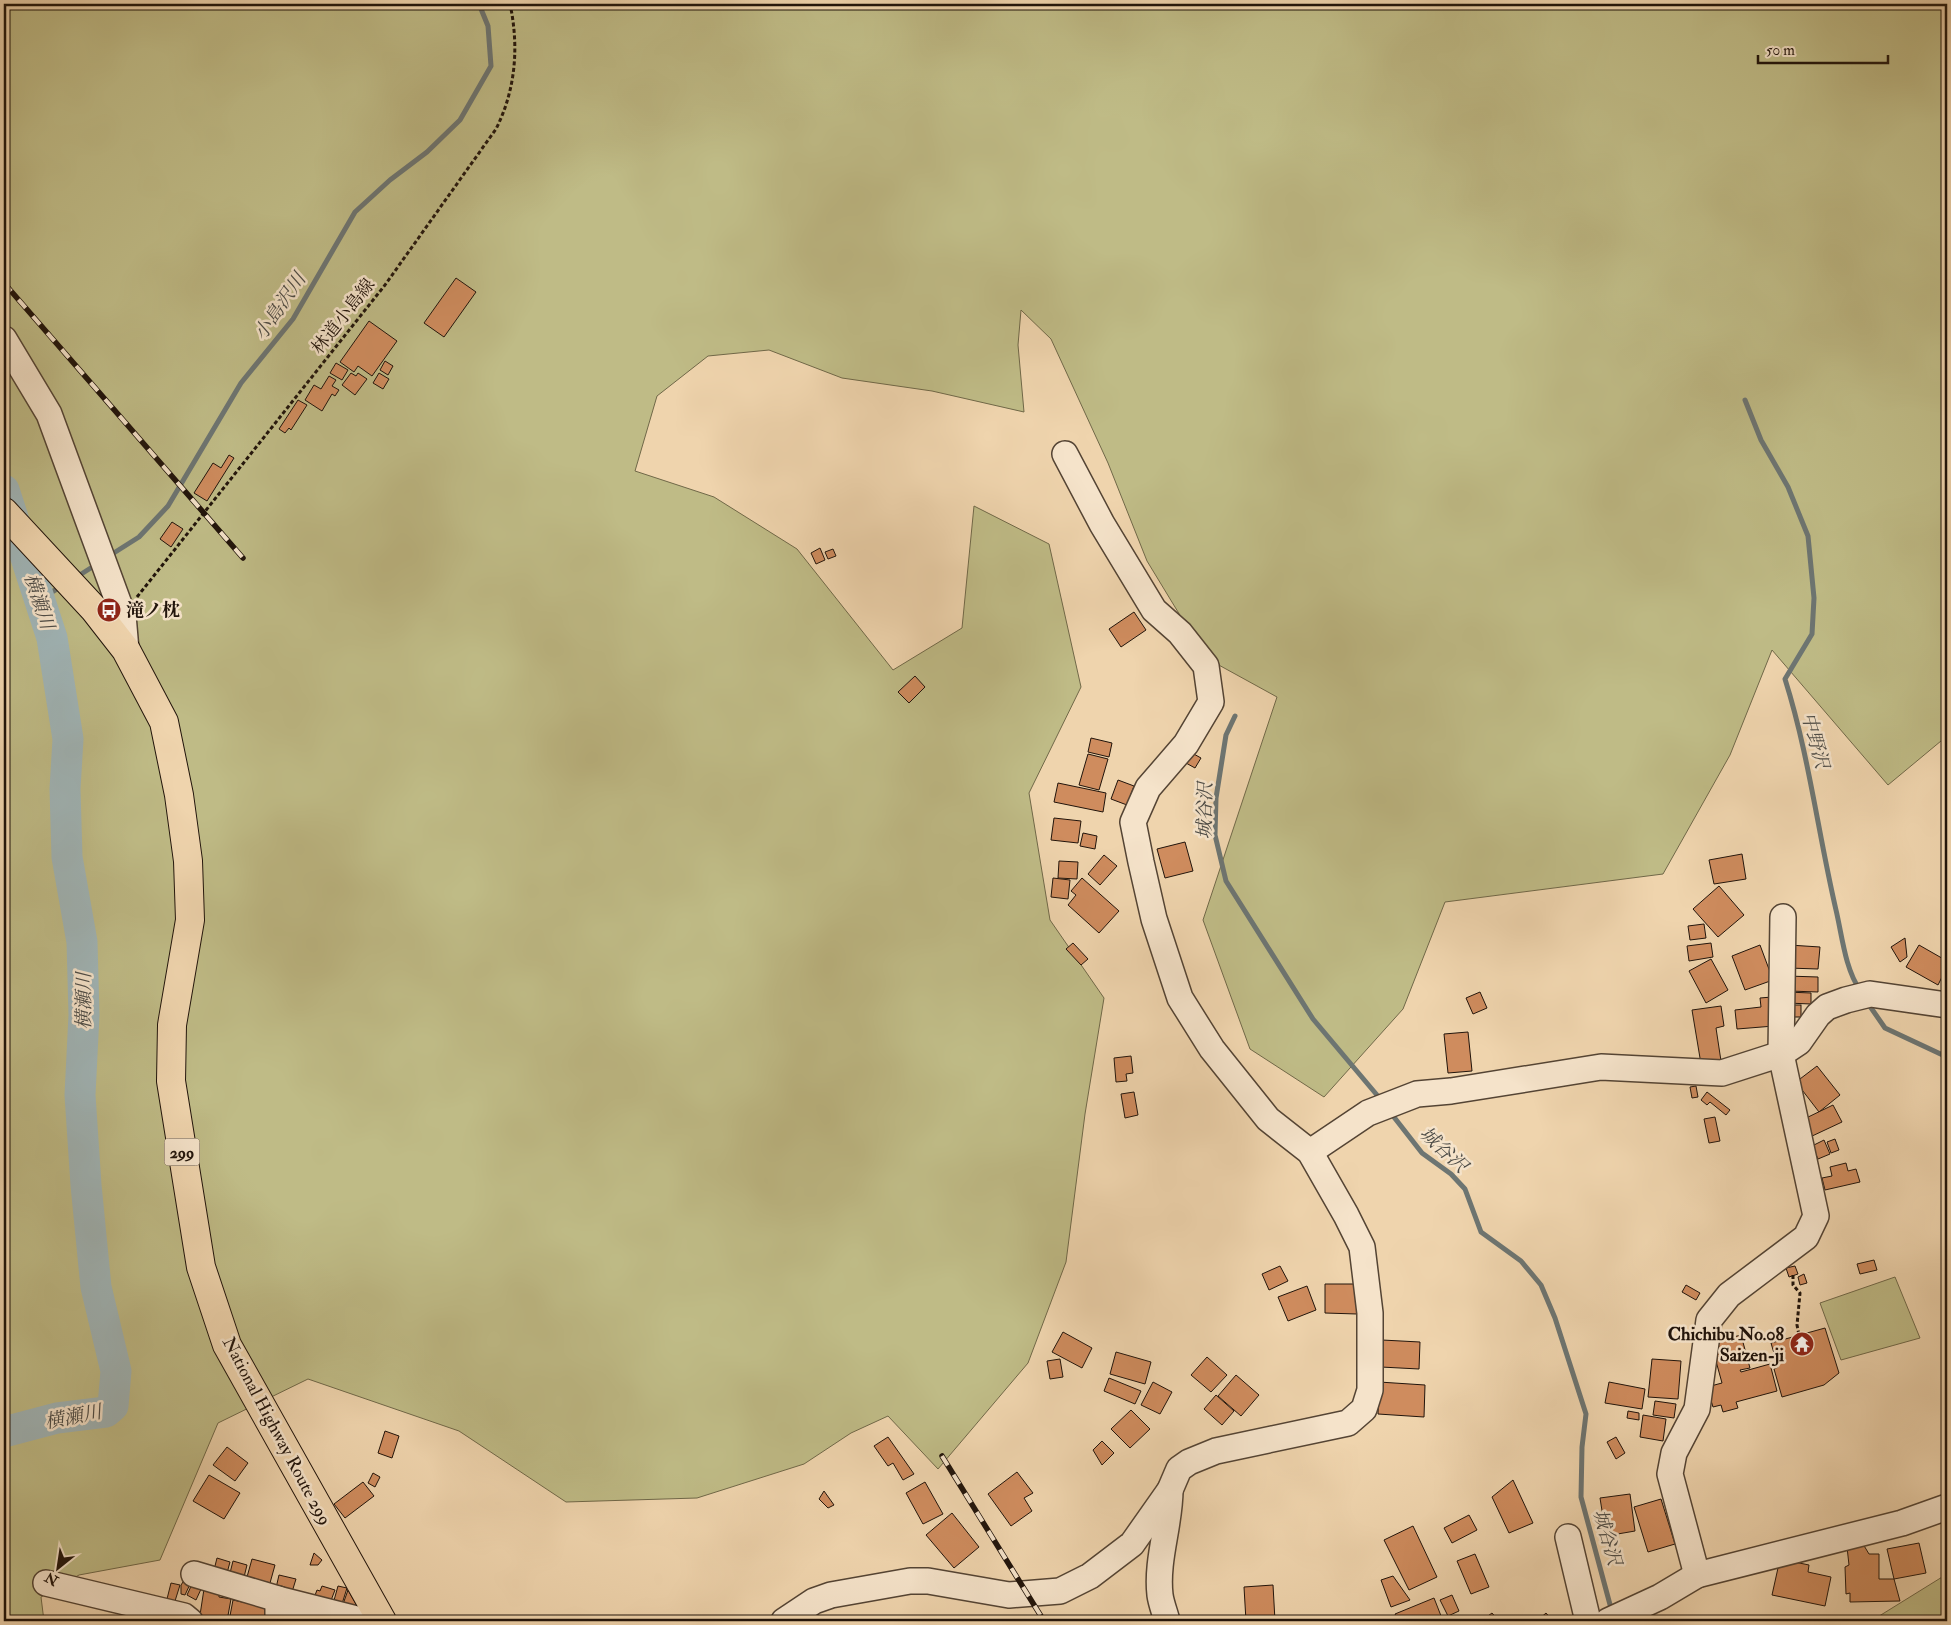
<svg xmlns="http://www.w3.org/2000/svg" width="1951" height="1625" font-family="'IM FELL Double Pica','Noto Serif JP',serif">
<rect width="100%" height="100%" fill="#efd4ad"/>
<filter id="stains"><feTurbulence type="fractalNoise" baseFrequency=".004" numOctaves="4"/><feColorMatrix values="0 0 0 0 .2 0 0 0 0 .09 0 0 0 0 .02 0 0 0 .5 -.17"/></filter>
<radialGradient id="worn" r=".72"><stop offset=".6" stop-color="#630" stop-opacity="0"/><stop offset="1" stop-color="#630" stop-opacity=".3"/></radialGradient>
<g fill="#bfbb86" stroke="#706848">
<polygon points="4,4 1947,4 1947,736 1888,785 1772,650 1730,755 1663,874 1445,902 1403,1009 1324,1097 1250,1049 1203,920 1277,697 1206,658 1147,561 1108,463 1051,339 1021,310 1018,345 1024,412 932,391 842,378 769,350 708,356 657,396 635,471 714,497 797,549 893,670 962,628 974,506 1049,544 1081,687 1029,793 1050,920 1104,998 1085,1114 1066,1262 1028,1363 938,1469 888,1416 851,1433 804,1464 697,1498 566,1502 459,1431 308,1379 218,1423 160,1560 79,1575 41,1597 44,1621 4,1621"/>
<polygon points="1895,1277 1920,1338 1841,1360 1820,1303"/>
<polygon points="1947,1574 1947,1621 1874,1621 1876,1618"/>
</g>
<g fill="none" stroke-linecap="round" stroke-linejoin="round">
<g stroke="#6d7572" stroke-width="5">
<path d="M 1745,400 L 1761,440 L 1788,487 L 1808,536 L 1814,598 L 1812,634 L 1785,679 C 1809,755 1818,833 1836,910 C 1842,935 1845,969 1860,990"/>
<polyline points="109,556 139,537 168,506 241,383 293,319 355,212 390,180 427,152 460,120 491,66 488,26 479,4"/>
<polyline points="75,578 97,564"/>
<polyline points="40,599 62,586"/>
<polyline points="1235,716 1226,735 1216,798 1215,835 1226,881 1313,1019 1382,1101"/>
<polyline points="1867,1002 1885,1028 1947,1057"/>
<polyline points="1390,1112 1422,1153 1451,1174 1465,1189 1481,1232 1521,1261 1541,1285 1555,1318 1586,1414 1582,1447 1581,1497 1612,1612"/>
</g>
<polyline stroke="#a0b5b7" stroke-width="31" points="4,490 52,638 68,739 65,789 67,857 82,942 84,1015 80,1095 86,1185 96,1287 116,1371 113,1406 106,1412 57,1418 4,1432"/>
</g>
<g fill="#cf8c5e" stroke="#21140b">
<polygon points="456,278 476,292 444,337 424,323"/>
<polygon points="369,321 397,341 372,376 358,366 354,372 340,362"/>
<polygon points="385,361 393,366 388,375 380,370"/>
<polygon points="336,363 348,370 342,380 330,373"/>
<polygon points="351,373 356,376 358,373 367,379 355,395 342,385"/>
<polygon points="379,373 389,379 383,389 373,383"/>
<polygon points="329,376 336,380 332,386 339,390 335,396 332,394 322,411 305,400 314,385 321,389"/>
<polygon points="298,400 307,405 291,430 289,428 285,433 279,429"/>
<polygon points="229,455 234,458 207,501 194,493 213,463 221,468"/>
<polygon points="172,522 183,529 171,547 160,539"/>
<polygon points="820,548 825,560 816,564 811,553"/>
<polygon points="833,549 836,556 828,559 825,552"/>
<polygon points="1134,612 1146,630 1121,647 1109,629"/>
<polygon points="915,676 925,687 909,703 898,692"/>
<polygon points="1091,738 1112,743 1109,757 1088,752"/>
<polygon points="1192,753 1201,758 1195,768 1186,763"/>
<polygon points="1088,754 1108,759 1099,790 1079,785"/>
<polygon points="1118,780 1134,786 1127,805 1111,799"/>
<polygon points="1058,783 1106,793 1103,812 1054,802"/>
<polygon points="1054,818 1081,821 1078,843 1051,840"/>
<polygon points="1083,833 1097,836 1095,849 1080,846"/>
<polygon points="1185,842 1193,871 1165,878 1157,849"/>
<polygon points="1742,854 1746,879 1714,884 1709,860"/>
<polygon points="1104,855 1117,866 1100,885 1088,874"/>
<polygon points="1059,861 1078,862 1077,879 1058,878"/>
<polygon points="1053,878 1070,880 1068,899 1051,897"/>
<polygon points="1082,878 1119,911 1099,933 1068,905 1076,895 1071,891"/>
<polygon points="1719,886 1744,915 1718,937 1693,909"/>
<polygon points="1704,924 1706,938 1690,940 1688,926"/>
<polygon points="1905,938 1907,957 1900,962 1891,947"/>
<polygon points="1073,943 1088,959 1081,965 1066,949"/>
<polygon points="1711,943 1713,957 1689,961 1687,946"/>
<polygon points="1760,945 1773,980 1745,990 1732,956"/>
<polygon points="1789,945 1820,947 1818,969 1788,968"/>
<polygon points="1919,945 1947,961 1947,967 1938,985 1906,967"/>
<polygon points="1711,959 1728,990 1706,1003 1689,971"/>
<polygon points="1787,976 1818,977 1818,992 1789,991"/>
<polygon points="1480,992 1487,1008 1473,1014 1466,998"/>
<polygon points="1787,992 1811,993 1811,1004 1787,1003"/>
<polygon points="1772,997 1774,1026 1737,1029 1735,1010 1761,1007 1760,998"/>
<rect x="1783" y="1005" width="18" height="12"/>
<polygon points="1721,1006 1724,1026 1716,1028 1721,1061 1701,1064 1692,1010"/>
<polygon points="1468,1032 1472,1071 1448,1073 1444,1034"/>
<polygon points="1131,1056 1133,1073 1126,1074 1127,1081 1116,1082 1114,1058"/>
<polygon points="1817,1066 1840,1095 1819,1112 1796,1082"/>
<polygon points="1696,1086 1698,1097 1692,1098 1690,1087"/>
<polygon points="1134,1092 1138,1115 1125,1118 1121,1094"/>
<polygon points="1707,1092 1730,1110 1726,1115 1710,1102 1707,1105 1701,1100"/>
<polygon points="1833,1105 1842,1122 1810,1137 1802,1120"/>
<polygon points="1715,1117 1720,1141 1709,1143 1704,1119"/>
<polygon points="1835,1139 1839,1150 1831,1153 1827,1142"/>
<polygon points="1824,1140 1830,1154 1818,1159 1812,1146"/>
<polygon points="1846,1163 1848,1171 1856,1169 1860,1182 1825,1190 1822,1178 1832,1176 1830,1167"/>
<polygon points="1874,1260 1877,1270 1860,1274 1857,1264"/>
<polygon points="1280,1266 1288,1281 1269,1290 1262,1274"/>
<polygon points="1795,1266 1798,1274 1789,1277 1786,1268"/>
<polygon points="1804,1274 1807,1283 1800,1285 1798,1277"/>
<polygon points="1325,1284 1357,1284 1357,1314 1325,1313"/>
<polygon points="1686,1285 1700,1293 1696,1300 1682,1292"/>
<polygon points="1307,1286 1316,1310 1288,1321 1278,1297"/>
<polygon points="1825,1328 1839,1373 1824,1385 1782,1397 1774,1369 1778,1367 1771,1343"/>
<polygon points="1063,1332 1092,1348 1082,1368 1052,1352"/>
<polygon points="1741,1335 1750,1368 1740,1370 1741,1372 1770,1364 1777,1391 1736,1402 1738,1408 1723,1412 1721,1405 1713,1407 1707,1387 1722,1383 1711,1343"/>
<polygon points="1382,1340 1420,1342 1419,1369 1381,1367"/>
<polygon points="1116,1352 1151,1362 1145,1384 1110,1374"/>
<polygon points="1207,1357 1227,1375 1211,1392 1191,1375"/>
<polygon points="1060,1359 1063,1377 1050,1379 1047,1361"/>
<polygon points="1652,1359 1681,1361 1678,1399 1648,1397"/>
<polygon points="1236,1375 1259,1395 1241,1416 1218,1396"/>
<polygon points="1109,1378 1141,1391 1135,1404 1104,1391"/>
<polygon points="1153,1382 1172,1392 1160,1414 1141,1405"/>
<polygon points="1379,1382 1425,1385 1424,1417 1378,1414"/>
<polygon points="1609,1382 1645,1389 1642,1409 1605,1403"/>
<polygon points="1216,1395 1234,1411 1222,1425 1204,1409"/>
<polygon points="1655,1401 1676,1404 1674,1418 1653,1415"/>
<polygon points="1131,1410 1150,1429 1130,1448 1111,1429"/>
<polygon points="1628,1411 1639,1413 1639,1420 1627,1418"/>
<polygon points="1643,1415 1666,1419 1663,1441 1640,1437"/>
<polygon points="385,1431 399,1436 392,1458 378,1453"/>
<polygon points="888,1437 914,1474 903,1480 893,1463 888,1466 874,1446"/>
<polygon points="1616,1437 1625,1453 1616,1459 1607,1442"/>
<polygon points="1102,1441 1114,1453 1102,1465 1093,1450"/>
<polygon points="227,1447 248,1463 235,1481 213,1465"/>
<polygon points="1017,1472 1033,1493 1024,1498 1032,1511 1011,1526 988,1494"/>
<polygon points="373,1473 380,1477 375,1487 368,1483"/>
<polygon points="209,1475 240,1493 224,1519 193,1501"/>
<polygon points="1513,1480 1533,1523 1509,1533 1492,1497"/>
<polygon points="363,1482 374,1496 345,1518 334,1504"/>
<polygon points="925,1482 943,1514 923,1524 906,1493"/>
<polygon points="824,1491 834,1505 828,1508 819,1499"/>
<polygon points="1630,1494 1635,1531 1606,1536 1600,1498"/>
<polygon points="1661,1499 1675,1544 1648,1552 1634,1507"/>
<polygon points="952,1513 979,1547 954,1568 926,1535"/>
<polygon points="1469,1515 1477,1530 1452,1543 1444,1528"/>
<polygon points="1413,1526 1437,1577 1409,1590 1384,1540"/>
<polygon points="1860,1539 1869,1554 1879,1554 1879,1579 1894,1579 1900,1601 1850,1602 1850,1593 1846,1594 1845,1567 1849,1565 1847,1547"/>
<polygon points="1919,1543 1926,1573 1894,1579 1887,1549"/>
<polygon points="314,1553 322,1560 318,1565 310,1565"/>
<polygon points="1475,1554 1489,1587 1471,1594 1457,1561"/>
<polygon points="217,1558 230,1562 227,1573 214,1570"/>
<polygon points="252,1559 275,1565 270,1583 247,1577"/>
<polygon points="1780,1559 1809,1565 1808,1572 1831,1577 1825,1606 1772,1595"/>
<polygon points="233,1561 247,1565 244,1577 230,1573"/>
<polygon points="279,1575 296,1579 292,1592 276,1588"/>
<polygon points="1393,1576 1410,1600 1391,1607 1381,1580"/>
<polygon points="185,1579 191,1582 185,1595 181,1594 181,1585"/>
<polygon points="193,1582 202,1587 196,1600 187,1595"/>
<polygon points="171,1583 180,1585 175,1601 167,1599"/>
<polygon points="1273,1585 1275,1621 1246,1621 1244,1587"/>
<polygon points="322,1586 335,1590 330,1603 314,1598 317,1590 320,1591"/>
<polygon points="338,1586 347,1588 341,1607 333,1604"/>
<polygon points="204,1589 219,1592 219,1597 231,1599 227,1621 200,1615"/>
<polygon points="348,1590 356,1604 353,1611 342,1607"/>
<polygon points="1452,1595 1459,1611 1448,1616 1440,1600"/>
<polygon points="1434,1598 1443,1621 1398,1621 1395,1614"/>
<polygon points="233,1600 270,1608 268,1621 229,1621"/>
<polygon points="1492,1613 1499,1621 1481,1621"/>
<polygon points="1546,1613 1553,1621 1537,1621"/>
</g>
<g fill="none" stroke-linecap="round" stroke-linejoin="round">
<defs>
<g id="minor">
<polyline points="4,339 49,414 123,615 126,650"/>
<polyline points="1310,1152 1368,1113 1417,1094 1451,1091 1601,1067 1722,1073 1781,1054 1799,1042 1818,1015 1827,1007 1846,1000 1870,994 1947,1005"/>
<polyline points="1568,1537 1588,1621"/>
<polyline points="194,1574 278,1599"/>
<polyline points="1697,1575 1670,1474 1674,1453 1697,1409 1709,1320 1729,1295 1806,1237 1816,1216 1781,1054 1783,917"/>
<polyline points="46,1583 184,1616 190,1621"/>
<polyline points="278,1621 278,1599 365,1621"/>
<polyline points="784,1621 814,1601 831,1595 910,1581 928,1581 1009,1595 1060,1591 1090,1576 1132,1544 1170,1490 1179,1469 1189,1462 1216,1451 1348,1423 1364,1409 1370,1390 1370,1313 1362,1247 1346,1215 1310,1152 1268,1119 1212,1049 1180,998 1154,919 1141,862 1133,822 1148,788 1186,744 1211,702 1206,666 1180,633 1154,610 1102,524 1065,454"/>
<path d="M 1167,1621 C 1165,1613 1161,1603 1160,1595 C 1156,1560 1170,1525 1170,1490"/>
<polyline points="1608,1621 1660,1597 1697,1575 1902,1523 1947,1507"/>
</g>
<polyline id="highway" points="4,512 94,609 126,650 164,722 179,795 188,861 190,920 172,1025 171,1081 201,1267 227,1345 382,1621"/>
</defs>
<use href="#minor" stroke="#544434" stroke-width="28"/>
<use href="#highway" stroke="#21140b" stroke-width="30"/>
<g stroke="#21140b" stroke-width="3" stroke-dasharray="4 2.5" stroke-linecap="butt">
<path d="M 137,597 L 385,285 L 496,129 C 516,89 519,46 510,4"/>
<polyline points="1793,1275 1793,1285 1800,1293 1797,1325 1799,1335"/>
</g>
<use href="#minor" stroke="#f5e3ca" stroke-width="25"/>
<use href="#highway" stroke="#efd4ad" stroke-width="28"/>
<defs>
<g id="rail">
<polyline points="4,283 243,558"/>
<polyline points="942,1456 1044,1621"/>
</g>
</defs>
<use href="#rail" stroke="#21140b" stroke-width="5.5"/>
<use href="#rail" stroke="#f5e3ca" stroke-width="4" stroke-dasharray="11" stroke-linecap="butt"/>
</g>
<defs>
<symbol id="bus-disc" viewBox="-11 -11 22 22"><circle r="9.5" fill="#8f2418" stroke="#f5e3ca"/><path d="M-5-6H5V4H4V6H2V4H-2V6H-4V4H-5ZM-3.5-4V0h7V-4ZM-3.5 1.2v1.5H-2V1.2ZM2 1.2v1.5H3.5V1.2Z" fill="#fff"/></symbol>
<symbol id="temple-disc" viewBox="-11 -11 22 22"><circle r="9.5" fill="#8f2418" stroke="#f5e3ca"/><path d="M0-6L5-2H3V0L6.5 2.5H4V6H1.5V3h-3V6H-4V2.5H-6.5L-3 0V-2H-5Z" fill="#fff"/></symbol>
</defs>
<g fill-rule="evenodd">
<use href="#bus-disc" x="95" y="596" width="28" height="28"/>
<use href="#temple-disc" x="1788" y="1330" width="28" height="28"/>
</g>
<g text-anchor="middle" stroke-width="5" stroke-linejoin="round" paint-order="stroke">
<rect fill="#f5e3ca" stroke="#615244" stroke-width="1" x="164.5" y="1138.5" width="35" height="27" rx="4"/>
<g font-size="16" font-weight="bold" fill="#21140b">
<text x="182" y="1158">299</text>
</g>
<g font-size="18" fill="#21140b" stroke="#f5e3ca">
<text transform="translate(343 316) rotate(-52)" y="6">林道小島線</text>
<text transform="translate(277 1431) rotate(62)" y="6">National Highway Route 299</text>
</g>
<g font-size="18" font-weight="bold" fill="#21140b" stroke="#f5e3ca" text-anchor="start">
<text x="126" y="616">滝ノ枕</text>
<text x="1784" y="1340" text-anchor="end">Chichibu No.08<tspan x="1784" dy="21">Saizen-ji</tspan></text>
</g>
<g font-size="19" font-style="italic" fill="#4d4c47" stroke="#f5e3ca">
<text transform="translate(279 306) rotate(-56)" y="7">小島沢川</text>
<text transform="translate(40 601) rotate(72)" y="7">横瀬川</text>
<text transform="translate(1816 740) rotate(75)" y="7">中野沢</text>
<text transform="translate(1204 811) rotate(-89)" y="7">城谷沢</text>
<text transform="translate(83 1001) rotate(-90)" y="7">横瀬川</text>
<text transform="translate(1444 1149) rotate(43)" y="7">城谷沢</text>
<text transform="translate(73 1416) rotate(-11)" y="7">横瀬川</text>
<text transform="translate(1608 1537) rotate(74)" y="7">城谷沢</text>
</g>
</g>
<rect width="1951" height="1625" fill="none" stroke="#efd4ad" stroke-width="20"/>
<rect x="5" y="5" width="1941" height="1615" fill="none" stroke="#21140b" stroke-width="2.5"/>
<rect x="10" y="10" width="1931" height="1605" fill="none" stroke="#21140b"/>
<g transform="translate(58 1568) rotate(210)" stroke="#f5e3ca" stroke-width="4" paint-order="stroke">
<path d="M0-4L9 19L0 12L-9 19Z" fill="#21140b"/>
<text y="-8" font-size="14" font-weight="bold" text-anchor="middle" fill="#21140b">N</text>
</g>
<path d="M1758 55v8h130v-8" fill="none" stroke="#21140b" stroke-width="2.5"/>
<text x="1766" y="55" font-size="15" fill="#21140b" stroke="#f5e3ca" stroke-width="4" paint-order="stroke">50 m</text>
<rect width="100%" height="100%" filter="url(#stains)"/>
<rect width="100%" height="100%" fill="url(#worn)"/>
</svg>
